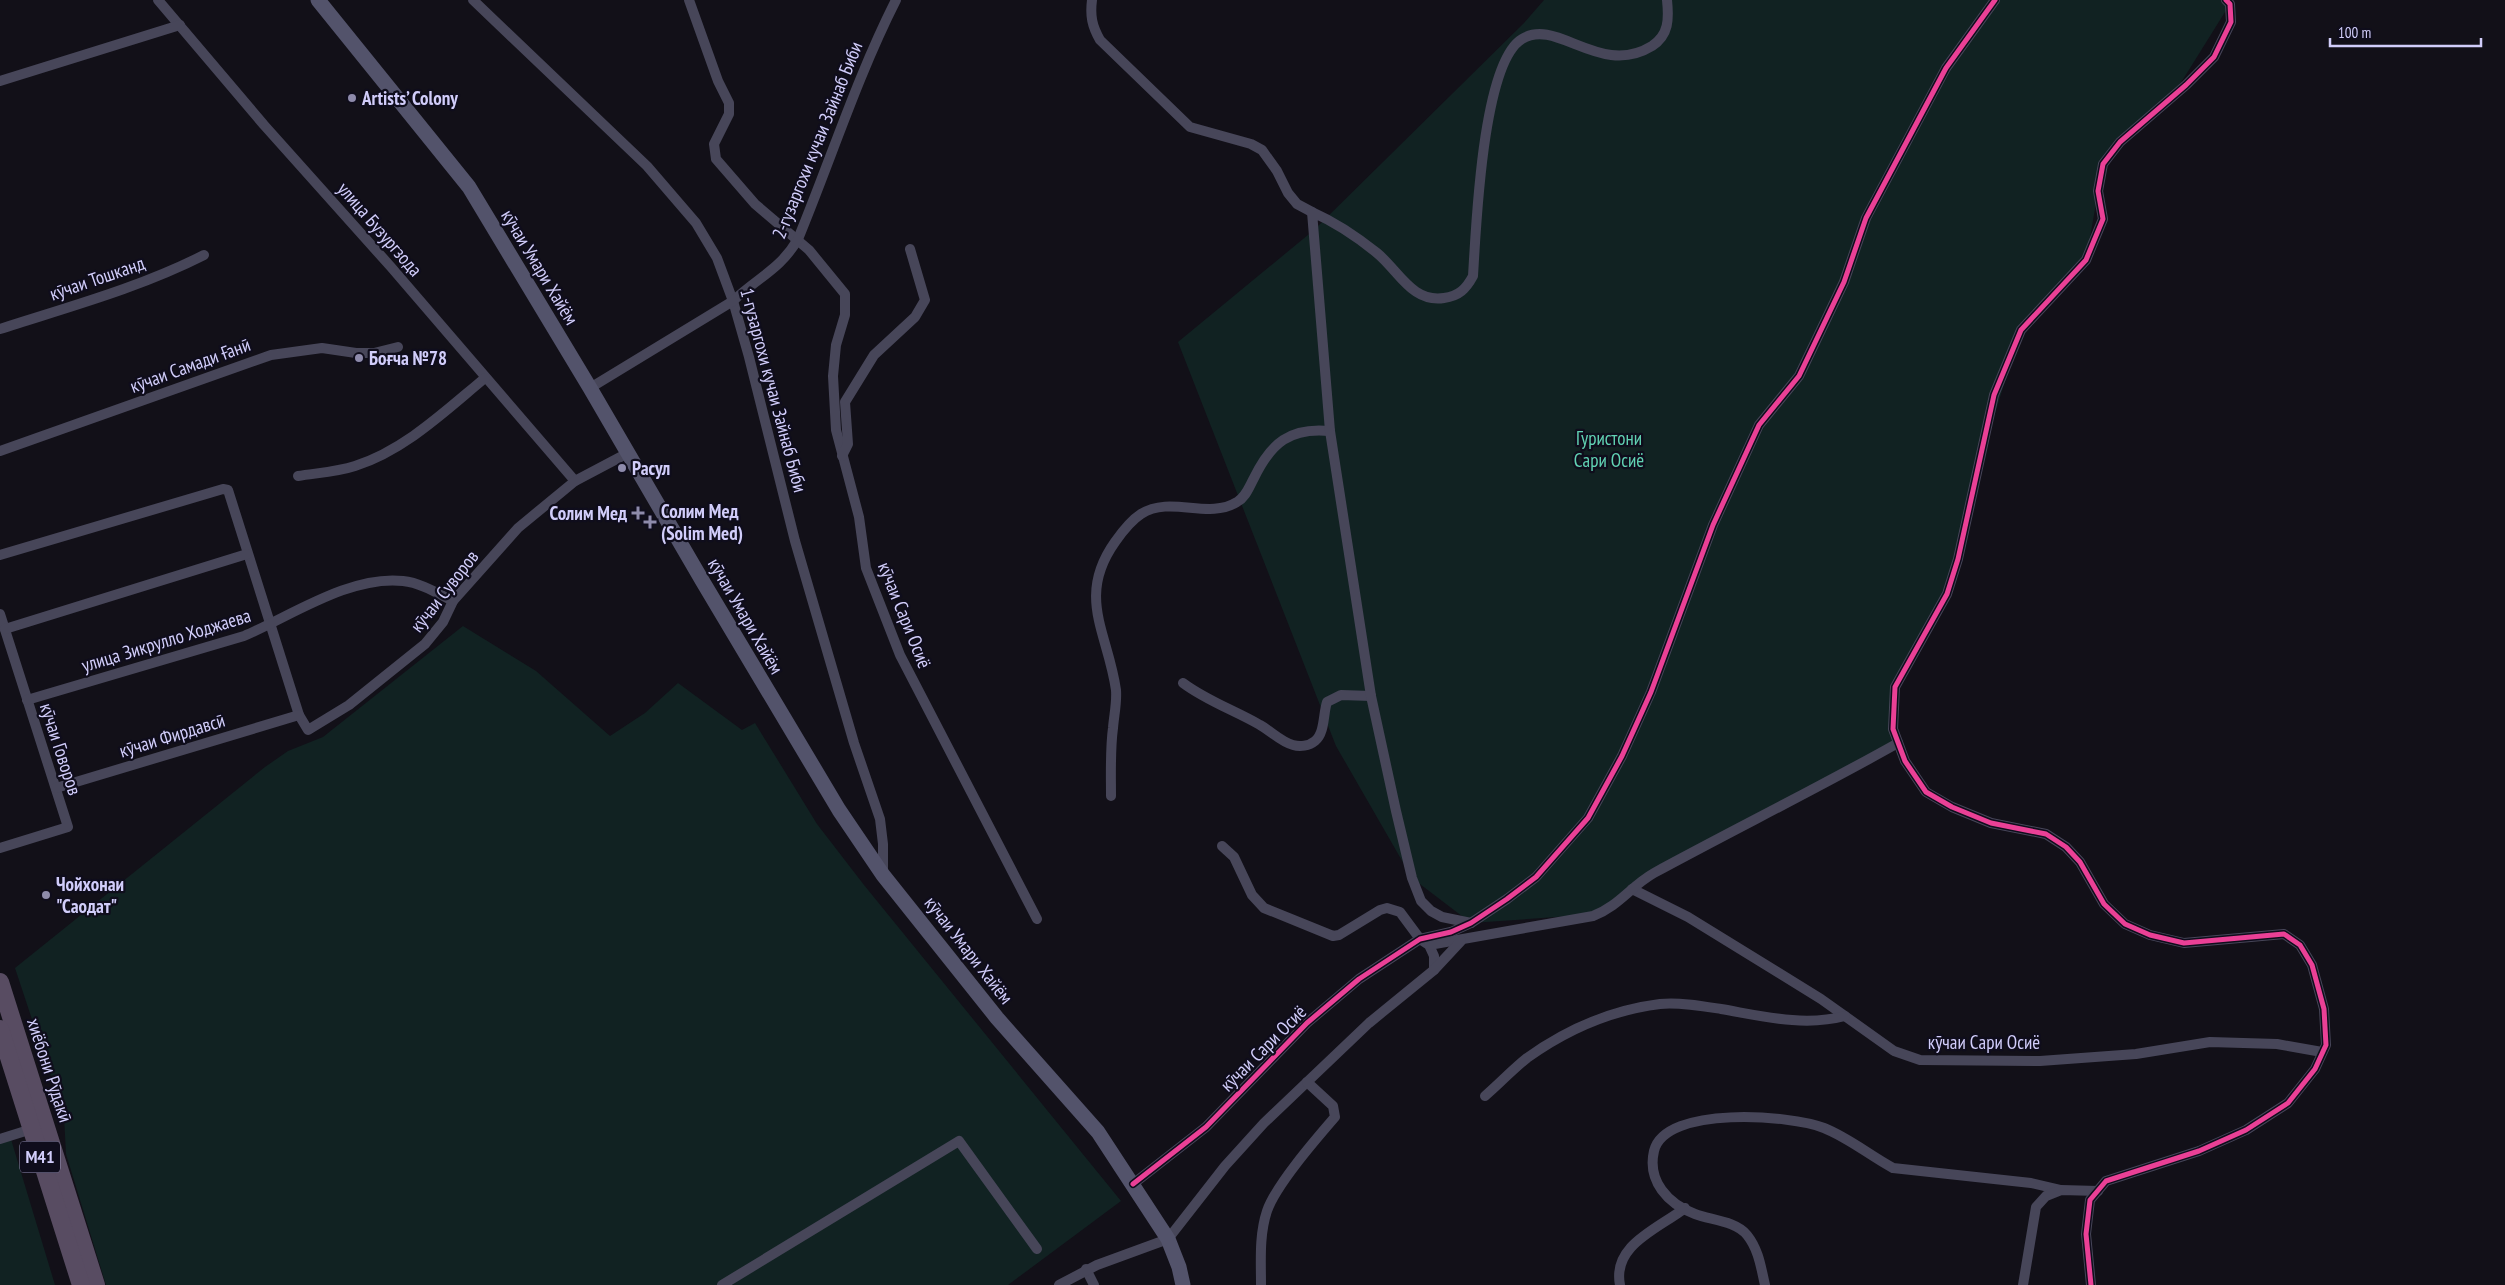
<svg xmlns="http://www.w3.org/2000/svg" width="2505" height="1285" font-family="'PT Sans Narrow',sans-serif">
<rect width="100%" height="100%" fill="#121018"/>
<g fill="#122">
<polygon points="1544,0 2223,0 2230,4 2172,97 2103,164 2086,260 2021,330 1977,471 1947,594 1895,687 1898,743 1651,874 1599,914 1471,923 1412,878 1336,746 1178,342 1314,230 1524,23"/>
<polygon points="463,626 536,671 610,736 645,713 678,683 742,730 755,723 817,824 864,885 1121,1201 1008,1285 106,1285 66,1154 64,1116 15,968 265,767 288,751 323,737"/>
<polygon points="10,1136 55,1285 0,1285 0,1138"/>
</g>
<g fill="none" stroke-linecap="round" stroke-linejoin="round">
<g stroke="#474659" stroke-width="10">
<polyline points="158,0 264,125 391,267 575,481"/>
<polyline points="473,0 647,166 696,223 717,258 733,301 749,357 795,541 854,743 880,819 883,844 883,874"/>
<polyline points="689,0 718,81 729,103 729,114 714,144 716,159 755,204 809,250 845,294 845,315 836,345 833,376 836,430 859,517 866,568 900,655 1037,919"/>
<path d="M 1092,0 C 1090,16 1092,26 1100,40 L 1190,127 L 1251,144 L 1262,150 L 1277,171 L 1288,193 L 1297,204 L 1312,212"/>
<polyline points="0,81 180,25"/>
<path d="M 0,329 C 68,307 139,288 204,255"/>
<path d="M 590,388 L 733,301 C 758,277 780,270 798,239 C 831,159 857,77 896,0"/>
<polyline points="0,451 271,355 322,348 356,353 374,353 398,347"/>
<polyline points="842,456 848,444 845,402 874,355 915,317 925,300 910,249"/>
<path d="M 298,476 C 316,473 337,472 355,466 C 405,450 445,411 485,378"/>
<polyline points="0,555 223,489 228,490 299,715 308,730 349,705 425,644 443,622 453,601 518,528 575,481 628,453"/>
<polyline points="0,614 68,827 0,848"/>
<polyline points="5,629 247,554"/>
<path d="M 1183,683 C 1207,701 1234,710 1260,725 C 1271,731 1281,742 1293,745 C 1300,747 1309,746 1315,741 C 1325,733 1323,714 1327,702 L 1341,695 L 1371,696"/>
<path d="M 27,700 L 244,636 C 291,616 350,575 403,581 C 421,583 437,593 453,601"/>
<polyline points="56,788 299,715"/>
<path d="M 1111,796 C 1111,774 1110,750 1113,728 C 1114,715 1117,703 1116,690 C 1108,633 1076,597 1115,542 C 1122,532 1130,521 1141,514 C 1171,495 1208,520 1237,502 C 1246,497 1249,487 1254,478 C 1271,443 1290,427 1330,431"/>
<polyline points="1222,846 1234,857 1252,895 1264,908 1333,936 1339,935 1380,910 1387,908 1400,912 1420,939 1429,945 1434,956 1434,970"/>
<polyline points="1632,889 1688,917 1821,999 1894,1051 1920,1060 2040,1061 2136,1054 2210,1042 2277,1044 2322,1052"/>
<path d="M 1471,923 L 1442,917 L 1431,911 L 1421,901 L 1412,878 L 1396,811 L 1371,696 L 1330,431 L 1312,212 C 1337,223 1356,236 1377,253 C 1399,271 1412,303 1444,298 C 1459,296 1466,289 1473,276 C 1476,230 1482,63 1522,39 C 1557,17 1600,78 1652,46 C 1669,35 1669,19 1667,0"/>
<path d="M 1429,945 L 1593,916 C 1619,906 1631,886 1654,873 C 1735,829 1818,788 1898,743"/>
<path d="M 1485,1096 C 1499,1084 1512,1070 1527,1058 C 1566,1030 1612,1010 1660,1004 C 1679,1002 1702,1006 1721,1009 C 1762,1016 1804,1027 1845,1016"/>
<polyline points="0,1139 35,1128"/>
<polyline points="1133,1184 1206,1127 1307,1023 1359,979 1420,939 1451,932 1471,923 1507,899 1536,877 1588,818 1622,756 1651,692 1713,525 1759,425 1799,376 1844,282 1866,218 1946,68 1995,0"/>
<polyline points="1086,1269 1094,1285"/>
<polyline points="722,1285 959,1141 1037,1249"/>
<polyline points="1059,1285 1097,1265 1168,1239 1225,1166 1264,1123 1369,1023 1434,970 1461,941"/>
<path d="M 1261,1285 C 1261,1261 1259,1235 1267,1211 C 1276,1185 1316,1139 1335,1117 L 1333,1106 L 1307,1082"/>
<path d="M 1620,1285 C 1612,1245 1658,1229 1685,1208"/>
<path d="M 1765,1285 C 1761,1268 1759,1250 1747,1235 C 1736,1221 1711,1220 1695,1214 C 1668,1204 1647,1181 1654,1151 C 1665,1105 1791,1115 1824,1128 C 1849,1138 1869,1155 1893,1168 L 2031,1183 L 2061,1190"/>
<polyline points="2023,1285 2036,1207 2046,1196 2061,1190 2098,1191"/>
<polyline points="2091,1285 2086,1234 2090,1200 2106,1181 2199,1151 2246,1130 2288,1103 2315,1069 2326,1045 2324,1009 2312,965 2300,945 2284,934 2184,943 2150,935 2125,924 2104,904 2080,862 2066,847 2046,834 1991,823 1952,807 1926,792 1905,761 1893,729 1895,687 1947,594 1958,559 1994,395 2021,330 2086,260 2103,219 2098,191 2103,164 2120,142 2186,85 2214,57 2231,22 2230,4 2226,0"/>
</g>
<polyline stroke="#53536b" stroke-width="15" points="318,0 469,187 590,388 703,582 839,810 883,875 997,1018 1098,1132 1168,1239 1179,1267 1183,1285"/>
<g stroke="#584c62" stroke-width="18">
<polyline points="0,982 96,1285"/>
<polyline points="0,1029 81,1285"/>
</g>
<defs>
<g id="cycleway">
<polyline points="1133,1184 1206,1127 1307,1023 1359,979 1420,939 1451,932 1471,923 1507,899 1536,877 1588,818 1622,756 1651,692 1713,525 1759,425 1799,376 1844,282 1866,218 1946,68 1995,0"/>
<polyline points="2091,1285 2086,1234 2090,1200 2106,1181 2199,1151 2246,1130 2288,1103 2315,1069 2326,1045 2324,1009 2312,965 2300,945 2284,934 2184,943 2150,935 2125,924 2104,904 2080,862 2066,847 2046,834 1991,823 1952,807 1926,792 1905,761 1893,729 1895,687 1947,594 1958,559 1994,395 2021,330 2086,260 2103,219 2098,191 2103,164 2120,142 2186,85 2214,57 2231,22 2230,4 2226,0"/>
</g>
</defs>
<use href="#cycleway" stroke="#0f0d1c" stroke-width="8"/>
<use href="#cycleway" stroke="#ea4096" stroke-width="5"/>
</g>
<g fill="#8e8bab" stroke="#0f0d1c" stroke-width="2">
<circle cx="352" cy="98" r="5"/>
<circle cx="359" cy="358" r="5"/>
<circle cx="622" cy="468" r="5"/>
<path d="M635.5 505.5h5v5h5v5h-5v5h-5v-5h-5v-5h5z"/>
<path d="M647.5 514.5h5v5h5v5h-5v5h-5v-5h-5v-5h5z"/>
<circle cx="46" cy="895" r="5"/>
</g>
<g text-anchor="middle" stroke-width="4.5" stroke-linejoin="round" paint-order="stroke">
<rect fill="#0f0d1c" stroke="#9793b7" stroke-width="1" x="20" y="1141.5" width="40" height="31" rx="4"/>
<g font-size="18" font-weight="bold" fill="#d1cdfa">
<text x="40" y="1163">M41</text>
</g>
<g font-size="19" font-weight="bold" fill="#d1cdfa" stroke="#0f0d1c" text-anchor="start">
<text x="362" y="105">Artists’ Colony</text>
<text x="369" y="365">Боғча №78</text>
<text x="632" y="475">Расул</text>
<text x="661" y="518">Солим Мед<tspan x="661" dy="22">(Solim Med)</tspan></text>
<text x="627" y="520" text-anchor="end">Солим Мед</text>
<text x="56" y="891">Чойхонаи<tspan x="56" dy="22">"Саодат"</tspan></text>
</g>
<g font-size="19" fill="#d1cdfa" stroke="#0f0d1c">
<text transform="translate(817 140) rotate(-68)" y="7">2-гузаргохи кучаи Зайнаб Биби</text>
<text transform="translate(380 229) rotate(49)" y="7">улица Бузургзода</text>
<text transform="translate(540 267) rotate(59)" y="7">кӯчаи Умари Хайём</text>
<text transform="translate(97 278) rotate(-19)" y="7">кӯчаи Тошканд</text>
<text transform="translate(190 365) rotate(-20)" y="7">кӯчаи Самади Ғанӣ</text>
<text transform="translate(774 390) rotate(75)" y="7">1-гузаргохи кучаи Зайнаб Биби</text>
<text transform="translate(444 591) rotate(-52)" y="7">кӯчаи Суворов</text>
<text transform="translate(905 615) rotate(68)" y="7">кӯчаи Сари Осиё</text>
<text transform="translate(746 616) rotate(60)" y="7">кӯчаи Умари Хайём</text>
<text transform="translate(166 640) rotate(-17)" y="7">улица Зикрулло Ходжаева</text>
<text transform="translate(172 735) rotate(-17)" y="7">кӯчаи Фирдавсӣ</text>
<text transform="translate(61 749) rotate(72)" y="7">кӯчаи Говоров</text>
<text transform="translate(969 950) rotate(52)" y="7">кӯчаи Умари Хайём</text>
<text x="1984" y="1049">кӯчаи Сари Осиё</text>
<text transform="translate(1263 1048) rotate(-45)" y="7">кӯчаи Сари Осиё</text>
<text transform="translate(50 1070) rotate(72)" y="7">хиёбони Рӯдакӣ</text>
</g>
<g font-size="19" fill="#61d2b3" stroke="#0f0d1c">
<text x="1609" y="445">Гуристони<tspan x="1609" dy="22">Сари Осиё</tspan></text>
</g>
</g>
<path d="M2330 38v8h151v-8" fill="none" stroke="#d1cdfa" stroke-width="2.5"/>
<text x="2338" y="38" font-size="15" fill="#d1cdfa" stroke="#0f0d1c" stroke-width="4" paint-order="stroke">100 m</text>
</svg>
